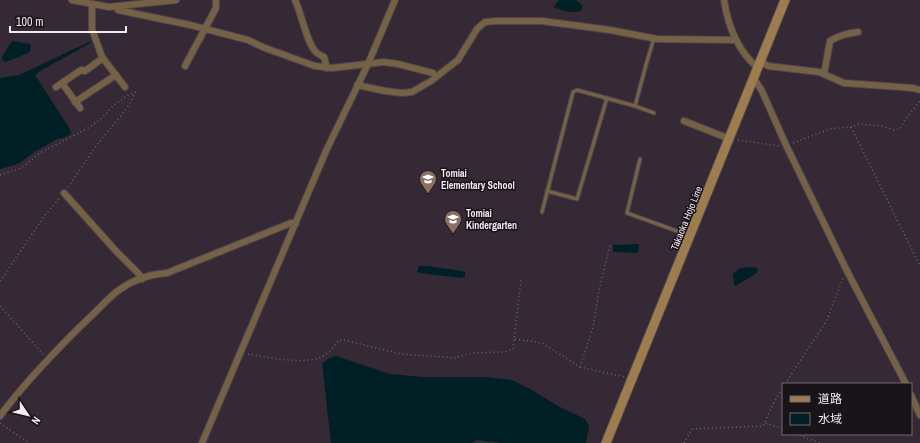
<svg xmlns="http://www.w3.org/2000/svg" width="920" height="443" font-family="'Archivo Narrow','Noto Sans JP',sans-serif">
<rect width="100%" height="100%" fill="#342934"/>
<g fill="#002025">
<path d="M 559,0 L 576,0 L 582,5 L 582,10 C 573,15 562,10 553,7 Z"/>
<polygon points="12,41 29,44 31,45 30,51 28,53 6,62 2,60 2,57"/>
<polygon points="91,41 89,44 40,71 35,75 70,129 71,134 61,139 59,138 36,151 18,164 0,169 0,78 19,75"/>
<polygon points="639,244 638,253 613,252 613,245"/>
<polygon points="419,266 427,266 462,271 465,272 465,276 461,278 420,273 417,272"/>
<path d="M 751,267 L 757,268 L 758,271 C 754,277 743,280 736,286 L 734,285 L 733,274 L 740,268 Z"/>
<polygon points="336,356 390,374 423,377 485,377 512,380 530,389 558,406 585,419 589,426 586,443 502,443 477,440 472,443 331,443 322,363 330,358"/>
</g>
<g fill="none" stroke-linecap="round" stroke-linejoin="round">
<defs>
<g id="lane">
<polyline points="635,106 646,65 654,38"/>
<polyline points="640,159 627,213 688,235"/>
<polyline points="547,191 577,199 607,98"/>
<polyline points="542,212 573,92 577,90 635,106 654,113"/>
</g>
<g id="street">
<polyline points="72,0 109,7 176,0"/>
<path d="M 295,0 C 301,12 307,44 316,52 C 318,54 322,56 324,57 L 327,68"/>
<path d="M 724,0 C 728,26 737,50 757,67"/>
<polyline points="92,4 92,29 102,57 125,87"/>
<polyline points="117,6 118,10 190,25 248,40 265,48 315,66 332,68 384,62 398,64 433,73 436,77"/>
<polyline points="760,61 768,66 819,72 844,83 913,88 920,90"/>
<polyline points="185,66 216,8 216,0"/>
<path d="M 823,73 L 825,69 L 830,41 C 838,36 849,33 858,32"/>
<polyline points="753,77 762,91 786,145 847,271 906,384"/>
<polyline points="62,83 80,108"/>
<polyline points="357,85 385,91 402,93 412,92 431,81 458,60 477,29 485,22 496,21 542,21 610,30 657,39 735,40"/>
<polyline points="56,87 81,70 85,71 103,58"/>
<polyline points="75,102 116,75"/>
<polyline points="684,121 730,139"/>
<polyline points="64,193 116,251 140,275 142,279"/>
<polyline points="911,395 920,415"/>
<path d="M 0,416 C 26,381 59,347 90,317 C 100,308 109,297 119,290 C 133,280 151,274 167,273 L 291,223 L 296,223"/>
<polyline points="202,443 326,151 368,64 395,0"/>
</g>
<polyline id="secondary" points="606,443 785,0"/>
</defs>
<use href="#lane" stroke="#4f444f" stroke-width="5"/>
<use href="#street" stroke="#4f444f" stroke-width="8"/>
<use href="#secondary" stroke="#4f444f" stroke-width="11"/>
<g stroke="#6e646e" stroke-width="1.5" stroke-dasharray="1 3" stroke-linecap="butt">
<polyline points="851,127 920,266"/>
<polyline points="738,140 779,146"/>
<polyline points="793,143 830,129 851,127 859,124 882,126 893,130 900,129 906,118 920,101"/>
<polyline points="0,175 21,168 40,153 90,127 102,118 113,106 128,95 139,91"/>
<path d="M 68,187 C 80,170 91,152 104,136 C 111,127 134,103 134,93"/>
<polyline points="0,281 46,214 60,198"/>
<polyline points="0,306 44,355"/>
<polyline points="515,339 542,343 580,367 625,377"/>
<path d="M 248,354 C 267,357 310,367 326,354 C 331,351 335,345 339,340 L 344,340 L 401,354 L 444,357 L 454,358 L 473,353 L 505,352 L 513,349 L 521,279"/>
<polyline points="580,367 593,327 599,290 610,245"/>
<polyline points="785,384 827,320 843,278"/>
<polyline points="0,423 29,443"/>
<polyline points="766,423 783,429"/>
<polyline points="796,434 820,443"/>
<polyline points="684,443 692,429 763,426 771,408 783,387"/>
</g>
<use href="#lane" stroke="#756144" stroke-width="3"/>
<use href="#street" stroke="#756144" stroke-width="6"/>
<use href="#secondary" stroke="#9d7d4d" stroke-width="9"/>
</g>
<defs>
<symbol id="school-pin" viewBox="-11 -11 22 30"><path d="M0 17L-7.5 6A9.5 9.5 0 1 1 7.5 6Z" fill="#8d6e63" stroke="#191419"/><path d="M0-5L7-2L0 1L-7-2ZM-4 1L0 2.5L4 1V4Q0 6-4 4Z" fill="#fff"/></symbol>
</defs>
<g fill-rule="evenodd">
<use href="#school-pin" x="418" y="169" width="20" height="27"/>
<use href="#school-pin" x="443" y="209" width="20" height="27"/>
</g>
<g text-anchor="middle" stroke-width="3" stroke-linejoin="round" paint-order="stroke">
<g font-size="10" font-weight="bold" fill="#f2ebf2" stroke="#191419" text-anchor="start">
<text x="441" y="177">Tomiai<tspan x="441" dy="12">Elementary School</tspan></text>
<text x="466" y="217">Tomiai<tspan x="466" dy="12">Kindergarten</tspan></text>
</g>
<g font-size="10" fill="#f2ebf2" stroke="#191419">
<text transform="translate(686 218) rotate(-68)" y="4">Takaoka Hojo Line</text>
</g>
</g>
<rect x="782" y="383" width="130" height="52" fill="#191419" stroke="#706a70"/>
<rect x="790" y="396" width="20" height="6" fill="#9d7d4d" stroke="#706a70"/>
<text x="818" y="403" font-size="12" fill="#f2ebf2">道路</text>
<rect x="790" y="413" width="20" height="12" fill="#002025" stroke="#706a70"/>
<text x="818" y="423" font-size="12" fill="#f2ebf2">水域</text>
<g transform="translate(28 415) rotate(125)" stroke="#191419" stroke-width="3" paint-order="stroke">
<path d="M0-3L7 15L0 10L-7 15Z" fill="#f2ebf2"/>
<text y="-6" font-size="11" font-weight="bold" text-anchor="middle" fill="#f2ebf2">N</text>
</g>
<path d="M10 26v6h116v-6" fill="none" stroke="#f2ebf2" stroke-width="2"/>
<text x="16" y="26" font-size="12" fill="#f2ebf2" stroke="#191419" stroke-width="3" paint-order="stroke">100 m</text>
</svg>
